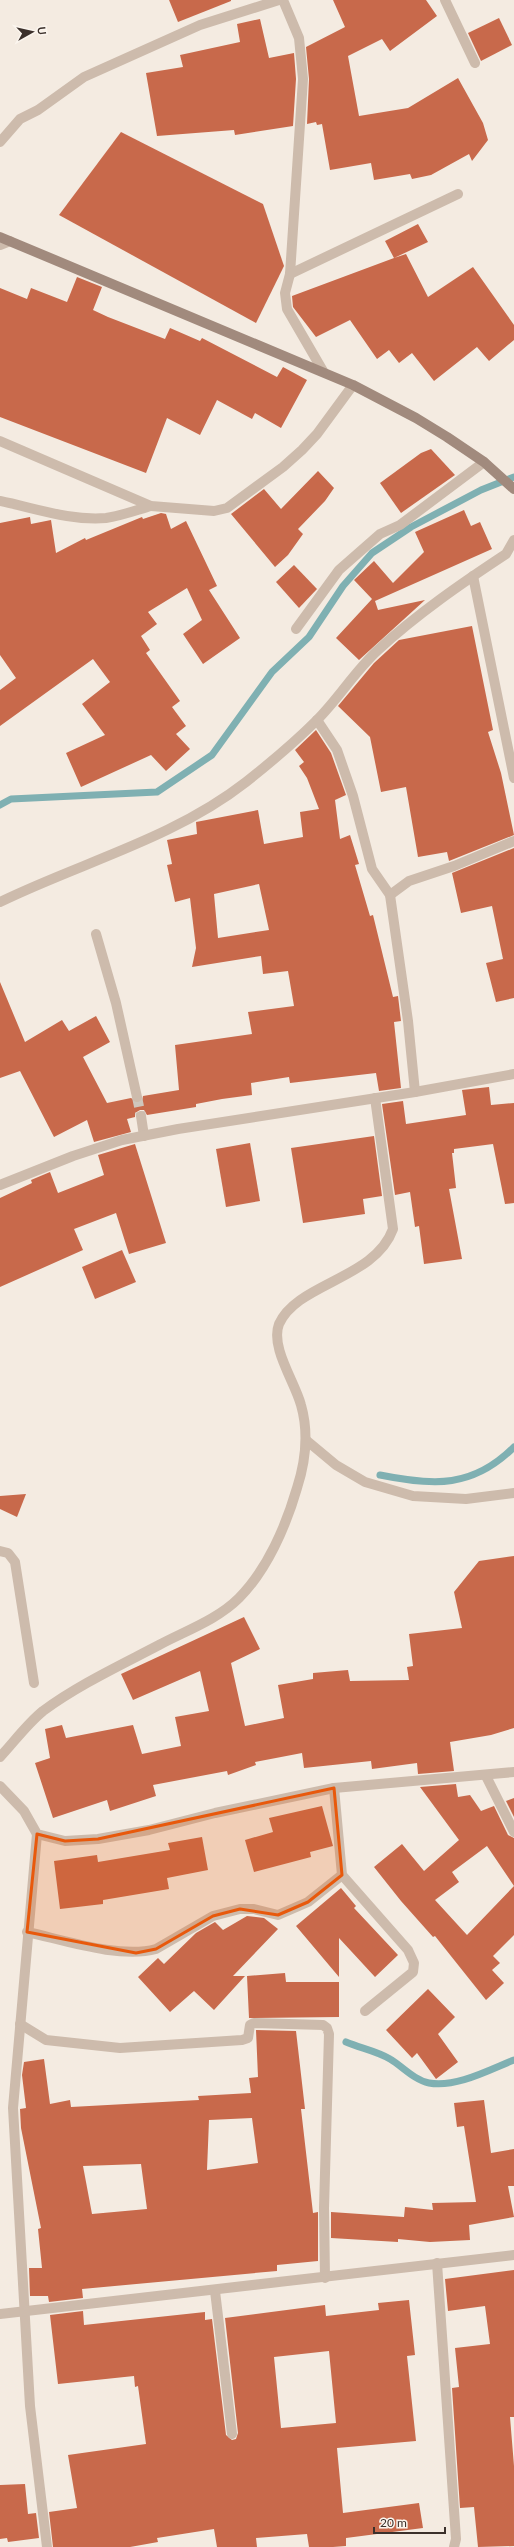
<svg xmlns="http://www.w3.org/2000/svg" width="514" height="2547" font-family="Lato,sans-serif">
<rect width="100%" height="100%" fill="#f4ebe1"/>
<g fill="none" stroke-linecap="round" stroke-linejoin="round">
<g stroke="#7fb0b2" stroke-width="7">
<polyline points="0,805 11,799 157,792 212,755 272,672 309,637 343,586 372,553 411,527 481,490 514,477"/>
<path d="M 380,1475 C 434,1486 473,1488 514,1447"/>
<path d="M 346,2042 C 360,2048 377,2051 390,2059 C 402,2066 414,2080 429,2083 C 456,2088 489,2070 514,2060"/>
</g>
</g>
<g fill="#c8694b" fill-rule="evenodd">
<polygon points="169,0 231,0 231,1 178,22"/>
<polygon points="333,0 426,0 437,16 390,51 382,39 348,56 359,116 408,108 458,78 483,123 488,140 472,161 469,154 431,175 412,179 410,174 374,180 371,163 330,170 322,124 317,125 316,122 307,124 309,79 306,47 345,27"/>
<polygon points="499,18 512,45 481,61 468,33"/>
<polygon points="260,19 269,58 294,53 296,79 293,126 235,135 234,130 157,136 146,73 183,67 180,55 240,42 237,24"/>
<polygon points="121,132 263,204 284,266 256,323 59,215"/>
<polygon points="418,224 428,242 394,258 406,254 428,297 473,267 514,325 514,340 489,361 477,347 434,381 412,353 399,363 389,350 377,359 350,320 316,337 293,307 292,296 394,258 385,241"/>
<polygon points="77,277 102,287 93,310 108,317 165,339 170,328 200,341 202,338 277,377 283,367 307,380 281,428 255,413 252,419 217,400 200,435 167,418 146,473 0,417 0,288 27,299 31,288 67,302"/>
<polygon points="431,449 455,475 401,513 380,483 421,453"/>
<polygon points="318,471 334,488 325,501 298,529 303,534 288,555 275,567 231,514 264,489 281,509"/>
<polygon points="464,510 471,526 480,522 492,549 375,601 378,610 425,600 359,660 336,638 372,599 354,580 374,561 393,583 424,552 415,532"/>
<polygon points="161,513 166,514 171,529 186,521 217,586 209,590 240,638 203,664 183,634 202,620 187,588 148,612 157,624 141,636 150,650 146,653 180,701 172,707 186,726 176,734 190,749 166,771 151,755 81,787 66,753 105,735 82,704 110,682 93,659 0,726 0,690 16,678 0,655 0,523 30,517 31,524 51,520 56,553 85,538 86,540 142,517 143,519"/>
<polygon points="294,565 317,589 299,608 276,582"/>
<polygon points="472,626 493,730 488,732 501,773 514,835 449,861 447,852 418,857 406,787 381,792 370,737 338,706 374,663 399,640"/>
<path d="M 316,730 L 331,753 L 346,795 L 335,800 L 340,839 L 350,835 L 359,864 L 355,865 L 370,916 L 373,915 L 393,997 L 398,996 L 401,1021 L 394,1022 L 401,1088 L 379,1091 L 376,1073 L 290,1083 L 289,1077 L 251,1083 L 252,1095 L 222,1099 L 196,1104 L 196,1107 L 147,1115 L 144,1110 L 140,1110 L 135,1113 L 135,1117 L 127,1119 L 131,1132 L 94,1142 L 87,1120 L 54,1137 L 20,1071 L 0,1078 L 0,982 L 25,1042 L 62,1020 L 69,1031 L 96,1016 L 110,1042 L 83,1057 L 107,1103 L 131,1098 L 138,1103 L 142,1101 L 143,1096 L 179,1090 L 175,1045 L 252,1034 L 248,1012 L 294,1006 L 288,971 L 263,974 L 261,956 L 192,967 L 196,948 L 190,898 L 175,902 L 167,865 L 172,864 L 167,840 L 197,834 L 196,822 L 258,810 L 264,844 L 303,837 L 300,812 L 319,809 L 307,778 L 299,766 L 304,762 L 295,750 ZM 259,884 L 269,930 L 218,938 L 214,894 Z"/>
<polygon points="514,848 514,998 496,1002 486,963 503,959 492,906 461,913 452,873"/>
<polygon points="489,1087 491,1105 514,1103 514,1203 505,1204 493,1144 454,1149 454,1153 452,1153 456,1188 449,1189 462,1259 424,1264 419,1226 415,1227 410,1192 395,1195 382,1104 403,1101 406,1124 466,1115 462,1090"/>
<polygon points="374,1136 382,1196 363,1199 365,1214 303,1223 291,1148"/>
<polygon points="250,1143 260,1201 226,1207 216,1149"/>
<polygon points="135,1144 166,1243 129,1254 116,1213 74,1229 83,1250 0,1287 0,1198 32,1183 31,1180 50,1172 58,1193 104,1175 98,1155"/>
<polygon points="122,1250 136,1282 95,1299 82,1267"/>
<polygon points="26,1494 17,1517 0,1509 0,1496"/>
<polygon points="514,1556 514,1728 491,1735 450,1742 454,1771 418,1774 417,1763 372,1769 371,1761 304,1768 302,1753 255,1762 256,1765 228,1775 227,1771 153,1785 156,1796 110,1811 107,1800 53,1818 35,1763 50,1758 45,1729 62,1725 66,1738 133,1725 142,1754 181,1746 175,1717 209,1711 200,1671 133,1700 121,1674 244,1617 260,1649 231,1663 245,1726 284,1718 278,1685 313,1679 313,1673 348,1670 350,1681 409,1680 407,1667 413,1666 409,1634 462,1628 454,1592 479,1561"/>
<path d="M 456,1784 L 458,1797 L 470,1795 L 481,1811 L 494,1806 L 508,1835 L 514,1838 L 514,1935 L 493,1956 L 500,1963 L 492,1970 L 504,1983 L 486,2000 L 435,1936 L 433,1937 L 401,1901 L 374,1867 L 402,1844 L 424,1871 L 459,1840 L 420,1787 ZM 487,1846 L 514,1886 L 467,1935 L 435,1900 L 459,1882 L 452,1872 Z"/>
<polygon points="514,1798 514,1817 506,1801"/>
<polygon points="322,1806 333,1846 310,1852 311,1857 254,1872 245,1840 273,1832 269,1818"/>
<polygon points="202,1837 208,1870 167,1878 169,1889 103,1900 103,1904 60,1909 54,1861 97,1855 98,1862 170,1850 168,1843"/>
<polygon points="341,1888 356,1906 354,1908 398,1955 375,1977 339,1938 339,1977 296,1926"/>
<polygon points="247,1916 264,1918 278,1929 233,1976 245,1976 214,2010 194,1991 170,2012 138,1977 158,1958 164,1964 196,1933 215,1922 223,1930"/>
<polygon points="285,1973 286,1982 339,1982 339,2017 249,2018 247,1976"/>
<polygon points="428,1989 455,2017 438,2034 458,2062 436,2079 417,2053 412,2058 386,2030"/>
<path d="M 256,2030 L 296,2031 L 305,2109 L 301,2109 L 313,2213 L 318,2212 L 318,2261 L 277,2265 L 277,2271 L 82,2289 L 83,2298 L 49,2302 L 48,2296 L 30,2296 L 29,2268 L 42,2268 L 38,2229 L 41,2228 L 21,2128 L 20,2109 L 26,2108 L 22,2075 L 24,2062 L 44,2059 L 50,2104 L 70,2100 L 71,2107 L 199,2100 L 198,2096 L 251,2093 L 249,2078 L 258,2077 ZM 252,2118 L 258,2163 L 207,2170 L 209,2120 ZM 141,2164 L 147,2209 L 92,2214 L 83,2166 Z"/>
<polygon points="484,2100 491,2153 514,2149 514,2186 508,2186 514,2217 469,2225 470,2240 430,2242 398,2239 398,2242 331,2238 331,2212 404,2217 405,2207 433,2210 432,2203 476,2202 464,2126 457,2127 454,2103"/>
<polygon points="514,2270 514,2417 510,2417 514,2466 514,2546 478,2547 474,2507 460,2508 452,2388 459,2387 455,2348 490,2344 485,2306 448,2311 445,2279"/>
<path d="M 409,2300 L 415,2355 L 407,2356 L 416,2441 L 337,2448 L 343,2513 L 419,2503 L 423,2528 L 346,2538 L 346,2546 L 333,2547 L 309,2547 L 307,2534 L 256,2538 L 257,2547 L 217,2547 L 214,2529 L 157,2538 L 158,2542 L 130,2547 L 53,2547 L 49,2512 L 77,2508 L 68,2455 L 146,2444 L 138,2386 L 135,2387 L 134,2376 L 58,2384 L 50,2315 L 83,2311 L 84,2325 L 205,2312 L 205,2320 L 212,2319 L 226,2435 L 232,2440 L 236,2439 L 238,2433 L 225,2318 L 325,2305 L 326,2316 L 379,2310 L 378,2303 ZM 329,2351 L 336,2423 L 281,2428 L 274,2357 Z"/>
<polygon points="25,2484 28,2514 36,2513 39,2538 8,2542 7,2538 0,2539 0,2485"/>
</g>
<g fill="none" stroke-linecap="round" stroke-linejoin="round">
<polyline stroke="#cfc6bd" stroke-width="10" stroke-dasharray="10 5" stroke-linecap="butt" points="137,1097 141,1116"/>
<polyline stroke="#cdbbac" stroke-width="10" points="486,1776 514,1832"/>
<g stroke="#cdbbac" stroke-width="10">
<polyline points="283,0 299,38 303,79 290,274 285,293 287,309 323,371"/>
<polyline points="445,0 475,63"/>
<polyline points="0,142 20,119 38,110 84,77 200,25 279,0"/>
<polyline points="0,245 10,241"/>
<polyline points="290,274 458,194"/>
<polyline points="0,441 151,506 214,511 227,508 283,467 302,450 317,434 353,385"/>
<path d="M 0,501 C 35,508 70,521 106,518 C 121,516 137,510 151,506"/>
<polyline points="473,576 514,778"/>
<polyline points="296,629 339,570 380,534 400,525 484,462"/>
<polyline points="317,720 337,750 353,796 372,869 390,895 408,1021 415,1092"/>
<polyline points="390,895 409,881 454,866 514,841"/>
<path d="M 0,902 C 82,862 173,839 246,782 C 270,763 295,742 317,720 C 339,698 355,671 378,650 C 417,614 462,583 506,554 L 514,540"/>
<polyline points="96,934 116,1003 137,1097"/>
<polyline points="141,1116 144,1136"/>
<polyline points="0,1185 73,1156 122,1140 178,1129 415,1092 514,1074"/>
<polyline points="306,1440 336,1465 365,1482 413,1496 466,1499 514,1493"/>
<polyline points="0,1551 8,1553 15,1562 34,1683"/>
<path d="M 0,1757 C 14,1742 27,1724 43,1711 C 78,1685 121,1665 159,1645 C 185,1631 217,1620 239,1598 C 267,1570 286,1526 297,1488 C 306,1460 309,1433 301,1405 C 295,1382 270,1347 279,1324 C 297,1283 375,1279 393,1229 L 375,1098"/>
<polyline points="0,1786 24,1811 37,1834 65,1841 98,1839 149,1830 215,1813 334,1788 514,1772"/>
<polyline points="334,1788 342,1875 408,1950 414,1963 413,1972 365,2011"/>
<polyline points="37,1834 13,2108 30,2406 47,2547"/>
<path d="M 27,1932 C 64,1940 120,1959 156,1949 L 213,1916 L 240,1909 L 254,1909 L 278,1915 L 308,1902 L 342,1875"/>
<polyline points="20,2024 46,2040 120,2048 242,2040 248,2038 250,2025 254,2023 323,2025 327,2028 329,2034 324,2208 325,2278"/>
<polyline points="437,2263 456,2539 454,2547"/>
<polyline points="215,2291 232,2434"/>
<polyline points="0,2314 514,2255"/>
</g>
<polyline stroke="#a18a7d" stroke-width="10" points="0,237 353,385 416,418 447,437 484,462 514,489"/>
</g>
<path fill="#e8590c" fill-opacity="0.2" stroke="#e8590c" stroke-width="3" stroke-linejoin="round" d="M 334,1788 L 342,1875 L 308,1902 L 278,1915 L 240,1909 L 213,1916 L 156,1949 L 136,1953 L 27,1932 L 37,1834 L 65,1841 L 98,1839 Z"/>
<g transform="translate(32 32) rotate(82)" stroke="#fbf5ee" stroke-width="3" paint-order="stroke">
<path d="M0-3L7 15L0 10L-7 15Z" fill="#3b302b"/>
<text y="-6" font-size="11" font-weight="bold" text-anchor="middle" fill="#3b302b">U</text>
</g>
<path d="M374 2527v6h71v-6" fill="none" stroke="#3b302b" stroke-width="2"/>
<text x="380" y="2527" font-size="12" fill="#3b302b" stroke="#fbf5ee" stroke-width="3" paint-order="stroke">20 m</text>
</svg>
